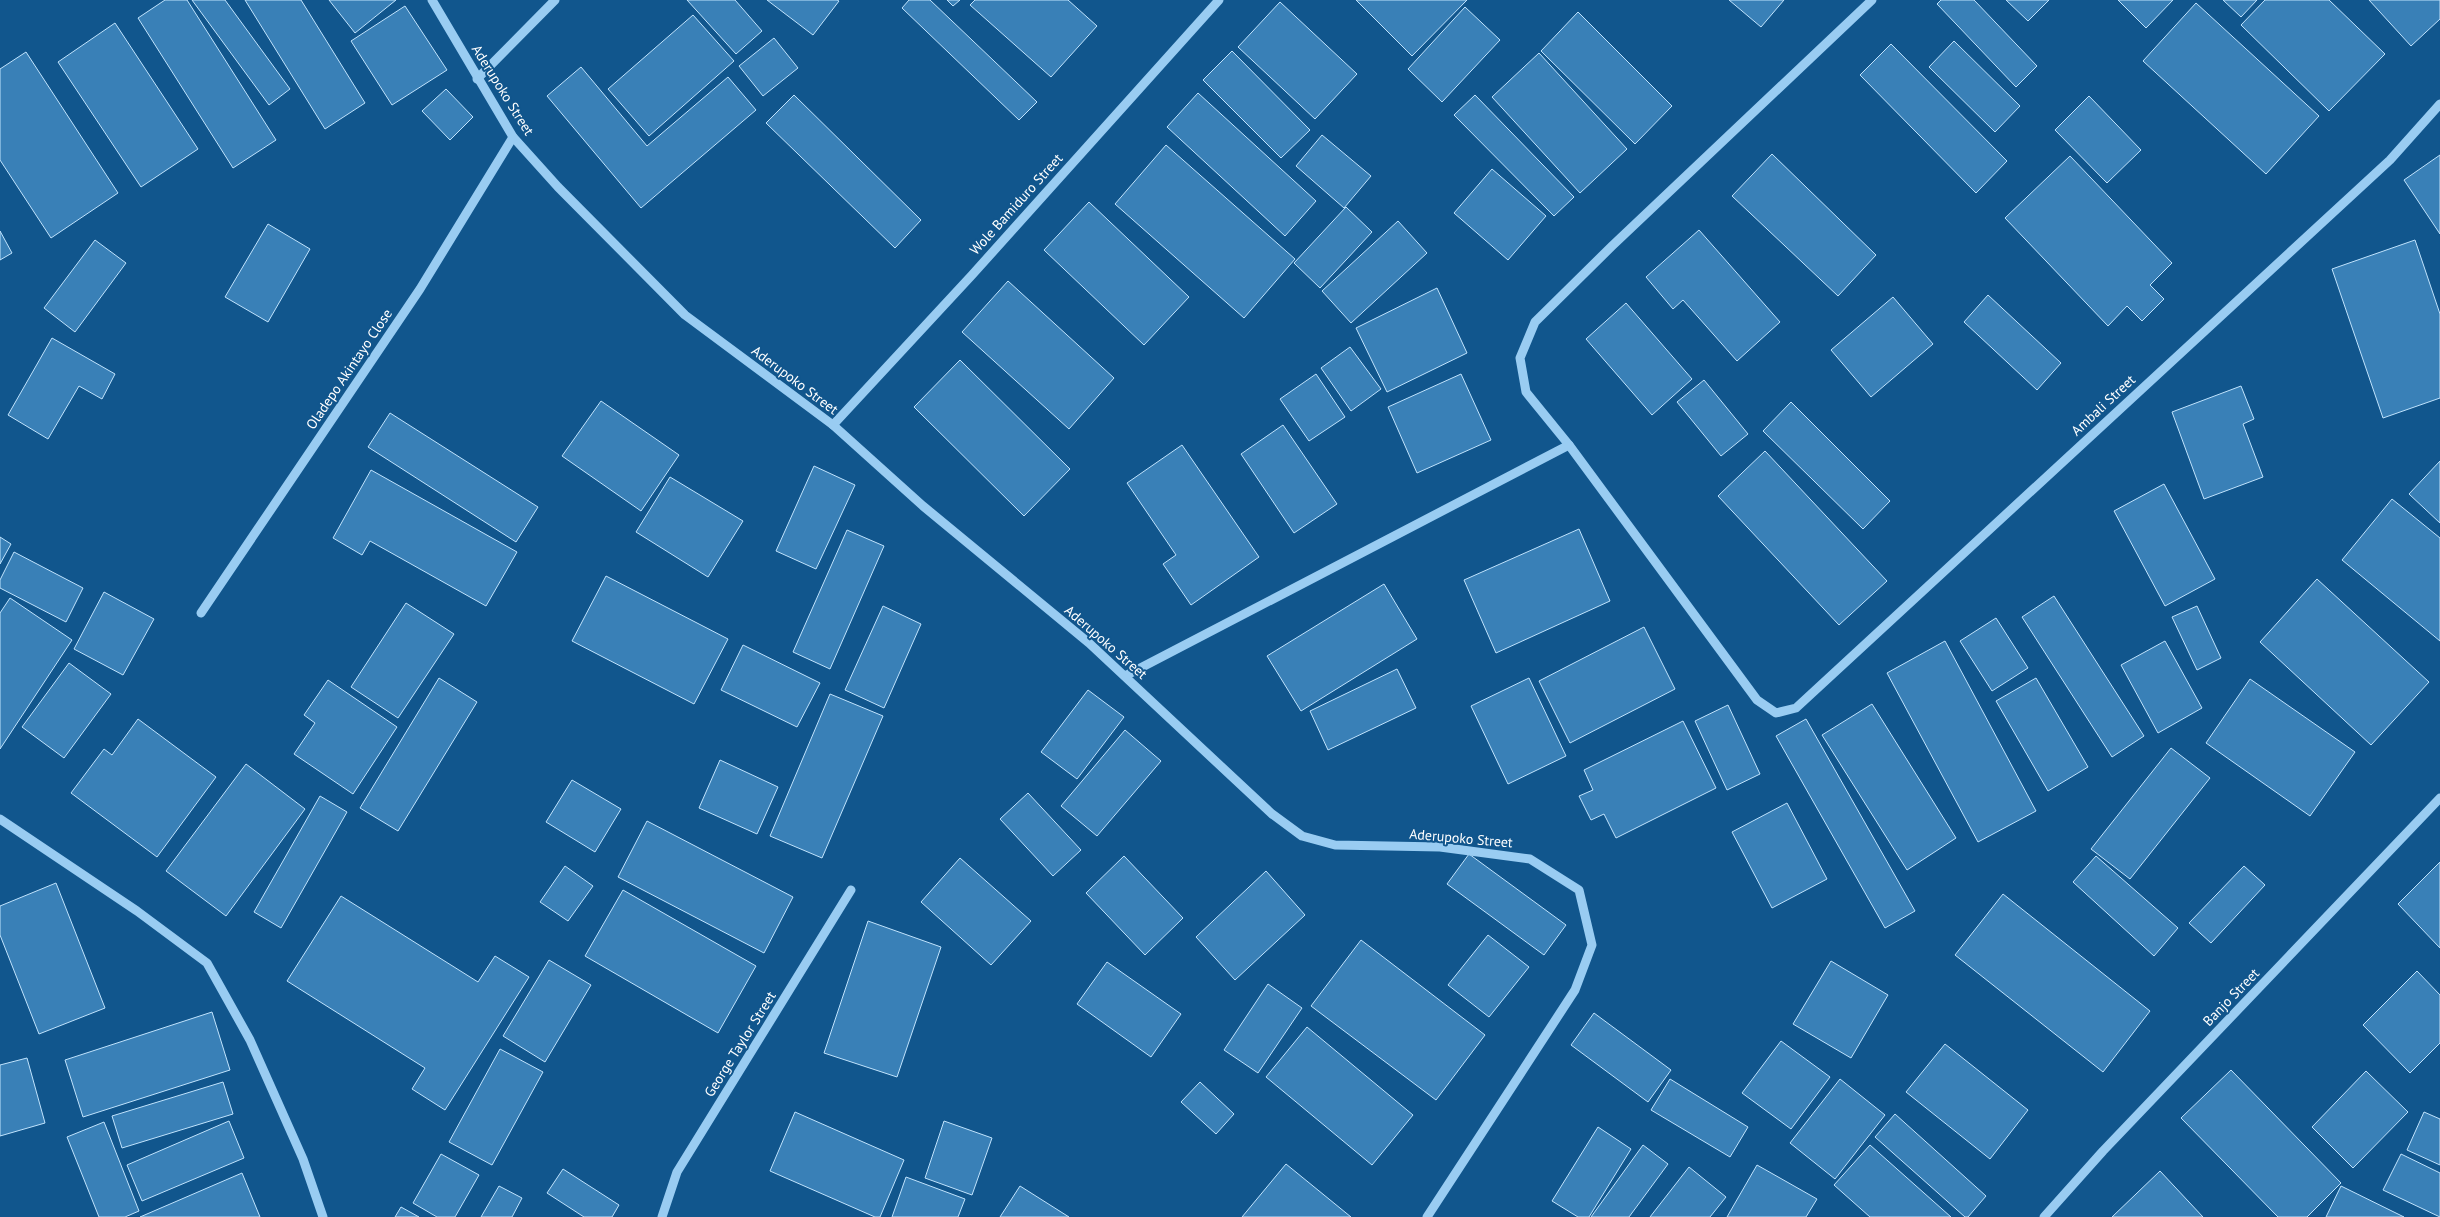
<svg xmlns="http://www.w3.org/2000/svg" width="2440" height="1217" font-family="'PT Sans',sans-serif">
<rect width="100%" height="100%" fill="#11568d"/>
<g fill="#3980b7" stroke="#c0e3fd">
<polygon points="165,0 187,0 276,140 233,168 138,18"/>
<polygon points="192,0 225,0 290,89 269,105"/>
<polygon points="245,0 301,0 365,103 325,129"/>
<polygon points="329,0 396,0 355,33"/>
<polygon points="687,0 735,0 762,31 736,54"/>
<polygon points="767,0 837,0 839,1 813,35"/>
<polygon points="909,0 930,0 1037,102 1019,120 902,8"/>
<polygon points="947,0 960,0 953,6"/>
<polygon points="975,0 1068,0 1097,26 1051,77 970,5"/>
<polygon points="1356,0 1467,0 1412,56"/>
<polygon points="1729,0 1784,0 1761,27"/>
<polygon points="1941,0 1974,0 2037,66 2016,87 1937,4"/>
<polygon points="2006,0 2049,0 2028,21"/>
<polygon points="2118,0 2173,0 2146,28"/>
<polygon points="2223,0 2257,0 2241,17"/>
<polygon points="2265,0 2329,0 2385,54 2329,111 2241,25"/>
<polygon points="2369,0 2440,0 2440,19 2411,46"/>
<polygon points="1280,2 1357,74 1315,119 1238,47"/>
<polygon points="2196,3 2319,116 2266,174 2143,61"/>
<polygon points="405,6 447,70 392,105 351,41"/>
<polygon points="1465,7 1500,40 1442,102 1408,69"/>
<polygon points="1578,12 1672,106 1635,144 1541,51"/>
<polygon points="693,15 734,61 649,136 608,89"/>
<polygon points="115,23 198,149 141,187 58,62"/>
<polygon points="774,38 798,68 763,96 739,66"/>
<polygon points="1954,41 2020,106 1995,132 1929,67"/>
<polygon points="1891,44 2007,161 1976,193 1860,75"/>
<polygon points="1232,51 1310,130 1281,158 1203,80"/>
<polygon points="26,52 118,193 51,238 0,160 0,69"/>
<polygon points="1539,53 1627,149 1580,193 1492,97"/>
<polygon points="581,67 647,146 728,77 756,110 641,208 547,96"/>
<polygon points="446,89 473,117 450,140 422,111"/>
<polygon points="1198,93 1316,201 1285,236 1167,127"/>
<polygon points="794,95 921,220 895,248 766,123"/>
<polygon points="1475,95 1574,197 1554,216 1454,115"/>
<polygon points="2089,96 2141,150 2107,183 2055,130"/>
<polygon points="1322,135 1371,176 1344,208 1296,166"/>
<polygon points="1166,145 1295,259 1244,318 1115,204"/>
<polygon points="1772,154 1876,255 1838,296 1732,196"/>
<polygon points="2440,155 2440,234 2404,180"/>
<polygon points="2070,156 2172,263 2150,285 2164,299 2142,321 2127,306 2108,326 2005,218"/>
<polygon points="1492,169 1546,216 1508,260 1454,213"/>
<polygon points="1089,202 1189,297 1144,345 1044,250"/>
<polygon points="1346,207 1372,232 1320,288 1294,263"/>
<polygon points="1398,221 1427,253 1351,323 1322,291"/>
<polygon points="268,224 310,249 268,322 225,297"/>
<polygon points="1699,230 1780,322 1737,361 1683,300 1673,309 1646,277"/>
<polygon points="0,231 12,253 0,260"/>
<polygon points="95,240 126,263 75,332 44,308"/>
<polygon points="2415,240 2440,314 2440,398 2383,418 2332,269"/>
<polygon points="1008,281 1114,378 1069,429 962,332"/>
<polygon points="1437,288 1467,353 1387,392 1356,328"/>
<polygon points="1988,295 2061,363 2037,390 1964,322"/>
<polygon points="1893,297 1933,344 1871,397 1831,350"/>
<polygon points="1626,303 1692,379 1652,415 1586,339"/>
<polygon points="52,338 115,374 102,399 79,386 48,439 8,415"/>
<polygon points="1350,347 1381,389 1351,411 1321,368"/>
<polygon points="960,360 1070,469 1024,516 914,407"/>
<polygon points="1316,374 1345,417 1309,441 1280,399"/>
<polygon points="1461,374 1491,440 1417,473 1388,407"/>
<polygon points="1704,380 1748,434 1721,456 1677,402"/>
<polygon points="2241,386 2254,419 2243,424 2263,477 2204,499 2172,412"/>
<polygon points="601,401 679,455 641,511 562,456"/>
<polygon points="1791,402 1890,501 1863,529 1763,431"/>
<polygon points="390,413 538,507 516,542 368,447"/>
<polygon points="1283,425 1337,504 1294,533 1241,454"/>
<polygon points="1182,445 1259,557 1191,605 1163,564 1176,555 1127,483"/>
<polygon points="1765,451 1887,581 1839,625 1718,496"/>
<polygon points="2440,461 2440,523 2409,494"/>
<polygon points="814,466 855,485 816,569 776,551"/>
<polygon points="371,470 517,552 486,606 370,541 362,555 333,538"/>
<polygon points="670,477 743,521 708,577 636,532"/>
<polygon points="2164,484 2215,579 2165,606 2114,511"/>
<polygon points="2392,499 2440,538 2440,641 2342,560"/>
<polygon points="1579,529 1610,601 1496,653 1464,580"/>
<polygon points="847,530 884,546 830,669 793,652"/>
<polygon points="0,537 11,544 0,564"/>
<polygon points="14,552 83,588 66,622 0,588 0,580"/>
<polygon points="606,576 728,639 694,704 572,641"/>
<polygon points="2317,579 2429,682 2371,745 2260,642"/>
<polygon points="1384,584 1417,639 1301,711 1267,656"/>
<polygon points="104,592 154,619 123,675 74,649"/>
<polygon points="2054,596 2144,736 2112,757 2022,617"/>
<polygon points="10,598 72,640 0,749 0,613"/>
<polygon points="406,603 454,634 398,718 351,687"/>
<polygon points="883,606 921,624 884,708 845,690"/>
<polygon points="2197,606 2221,658 2197,670 2172,617"/>
<polygon points="1996,618 2028,668 1992,691 1960,641"/>
<polygon points="1644,627 1675,689 1570,743 1539,681"/>
<polygon points="1945,641 2036,811 1978,842 1887,673"/>
<polygon points="2165,641 2202,708 2158,733 2121,665"/>
<polygon points="743,645 820,683 797,727 721,690"/>
<polygon points="69,663 111,694 64,758 22,727"/>
<polygon points="1397,669 1416,708 1328,750 1310,711"/>
<polygon points="439,678 477,702 398,831 360,808"/>
<polygon points="1529,678 1566,756 1508,784 1471,706"/>
<polygon points="2036,678 2088,767 2048,791 1996,701"/>
<polygon points="2250,679 2355,752 2310,816 2206,743"/>
<polygon points="328,680 397,727 353,794 294,754 315,723 304,715"/>
<polygon points="1088,690 1124,717 1077,779 1041,752"/>
<polygon points="830,694 883,716 822,858 770,836"/>
<polygon points="1872,704 1956,838 1907,870 1822,735"/>
<polygon points="1728,705 1760,774 1727,790 1695,721"/>
<polygon points="138,719 216,777 157,857 71,793 104,749 112,755"/>
<polygon points="1806,719 1915,911 1885,928 1776,736"/>
<polygon points="1683,721 1716,788 1616,838 1604,814 1591,820 1579,796 1593,790 1584,770"/>
<polygon points="1125,730 1161,761 1097,836 1061,806"/>
<polygon points="2171,748 2210,778 2130,879 2091,849"/>
<polygon points="720,760 778,787 757,834 699,808"/>
<polygon points="246,764 305,809 226,916 166,871"/>
<polygon points="572,780 621,809 595,852 546,822"/>
<polygon points="1028,793 1081,850 1053,876 1000,819"/>
<polygon points="320,796 347,812 281,928 254,912"/>
<polygon points="1787,803 1827,879 1772,908 1732,832"/>
<polygon points="647,821 793,897 764,953 618,877"/>
<polygon points="1469,854 1566,925 1544,955 1447,884"/>
<polygon points="1124,856 1183,918 1145,955 1086,893"/>
<polygon points="2096,856 2178,928 2154,956 2073,882"/>
<polygon points="960,858 1031,921 991,965 921,902"/>
<polygon points="2440,862 2440,948 2398,904"/>
<polygon points="565,866 593,886 568,921 540,902"/>
<polygon points="2244,866 2265,885 2211,943 2189,923"/>
<polygon points="1266,871 1305,915 1235,980 1196,937"/>
<polygon points="56,883 105,1008 39,1034 0,935 0,906"/>
<polygon points="623,890 756,966 718,1033 585,956"/>
<polygon points="2003,894 2150,1011 2103,1072 1955,955"/>
<polygon points="341,896 478,982 495,956 529,977 445,1110 412,1089 425,1068 287,981"/>
<polygon points="868,921 941,947 897,1077 824,1053"/>
<polygon points="1488,935 1529,967 1489,1017 1448,985"/>
<polygon points="1361,940 1485,1035 1436,1100 1311,1006"/>
<polygon points="549,960 591,985 545,1062 503,1036"/>
<polygon points="1831,961 1888,995 1851,1058 1793,1024"/>
<polygon points="1107,962 1181,1014 1151,1057 1077,1004"/>
<polygon points="2417,971 2440,995 2440,1043 2410,1073 2363,1025"/>
<polygon points="1268,984 1302,1008 1258,1073 1224,1050"/>
<polygon points="212,1012 230,1070 83,1117 65,1060"/>
<polygon points="1594,1013 1671,1070 1648,1102 1571,1045"/>
<polygon points="1307,1027 1413,1115 1372,1165 1266,1077"/>
<polygon points="1781,1041 1830,1077 1791,1129 1742,1093"/>
<polygon points="1945,1044 2028,1110 1990,1159 1906,1092"/>
<polygon points="500,1049 543,1072 492,1165 449,1142"/>
<polygon points="27,1058 45,1123 0,1136 0,1065"/>
<polygon points="2231,1070 2341,1183 2307,1217 2278,1217 2181,1118"/>
<polygon points="2366,1071 2408,1112 2353,1168 2312,1127"/>
<polygon points="1670,1079 1748,1127 1730,1157 1651,1110"/>
<polygon points="1840,1079 1885,1115 1835,1179 1790,1143"/>
<polygon points="223,1082 233,1114 122,1148 112,1116"/>
<polygon points="1200,1082 1234,1114 1216,1134 1181,1102"/>
<polygon points="795,1112 904,1160 880,1217 875,1217 770,1171"/>
<polygon points="2424,1112 2440,1119 2440,1165 2407,1150"/>
<polygon points="1895,1114 1986,1196 1968,1217 1965,1217 1875,1137"/>
<polygon points="229,1121 244,1158 142,1201 127,1165"/>
<polygon points="944,1121 992,1138 972,1195 925,1178"/>
<polygon points="104,1122 139,1211 125,1217 99,1217 67,1137"/>
<polygon points="1598,1127 1631,1149 1589,1217 1578,1217 1552,1201"/>
<polygon points="1643,1145 1668,1164 1629,1217 1591,1217"/>
<polygon points="1870,1145 1951,1217 1870,1217 1834,1185"/>
<polygon points="441,1154 479,1175 455,1217 437,1217 413,1203"/>
<polygon points="2401,1154 2440,1173 2440,1217 2383,1190"/>
<polygon points="1286,1164 1351,1217 1242,1217"/>
<polygon points="1757,1165 1817,1199 1806,1217 1727,1217"/>
<polygon points="1689,1167 1726,1197 1710,1217 1650,1217"/>
<polygon points="563,1169 619,1205 612,1217 584,1217 547,1193"/>
<polygon points="2160,1171 2203,1217 2112,1217"/>
<polygon points="242,1173 260,1217 140,1217"/>
<polygon points="906,1177 965,1199 958,1217 892,1217"/>
<polygon points="499,1186 522,1198 512,1217 481,1217"/>
<polygon points="1020,1186 1069,1217 1000,1217"/>
<polygon points="2341,1186 2404,1217 2326,1217"/>
<polygon points="401,1207 419,1217 395,1217"/>
</g>
<g fill="none" stroke-linecap="round" stroke-linejoin="round">
<g stroke="#99ccf2" stroke-width="9">
<polyline points="432,0 513,137 558,187 685,315 833,425 923,506 1089,643 1272,814 1302,836 1335,845 1440,847 1530,859 1579,890 1592,945 1575,990 1427,1217"/>
<polyline points="1872,0 1612,246 1535,322 1520,358 1526,392 1569,445 1757,700 1776,713 1796,708 2390,160 2440,104"/>
<polyline points="477,79 555,0"/>
<polyline points="833,425 972,275 1219,0"/>
<polyline points="201,613 420,289 513,137"/>
<polyline points="1125,676 1569,445"/>
<polyline points="0,819 137,911 207,963 250,1040 303,1159 323,1217"/>
<polyline points="662,1217 677,1172 851,890"/>
<polyline points="2044,1217 2103,1151 2440,798"/>
</g>
</g>
<g text-anchor="middle" stroke-width="4" stroke-linejoin="round" paint-order="stroke">
<g font-size="14" fill="#fff" stroke="#11568d">
<text transform="translate(503 90) rotate(58)" y="5">Aderupoko Street</text>
<text transform="translate(1016 204) rotate(-48)" y="5">Wole Bamiduro Street</text>
<text transform="translate(349 369) rotate(-56)" y="5">Oladepo Akintayo Close</text>
<text transform="translate(795 380) rotate(37)" y="5">Aderupoko Street</text>
<text transform="translate(2103 405) rotate(-43)" y="5">Ambali Street</text>
<text transform="translate(1106 642) rotate(41)" y="5">Aderupoko Street</text>
<text transform="translate(1461 838) rotate(5)" y="5">Aderupoko Street</text>
<text transform="translate(2231 997) rotate(-46)" y="5">Banjo Street</text>
<text transform="translate(740 1044) rotate(-58)" y="5">George Taylor Street</text>
</g>
</g>
</svg>
